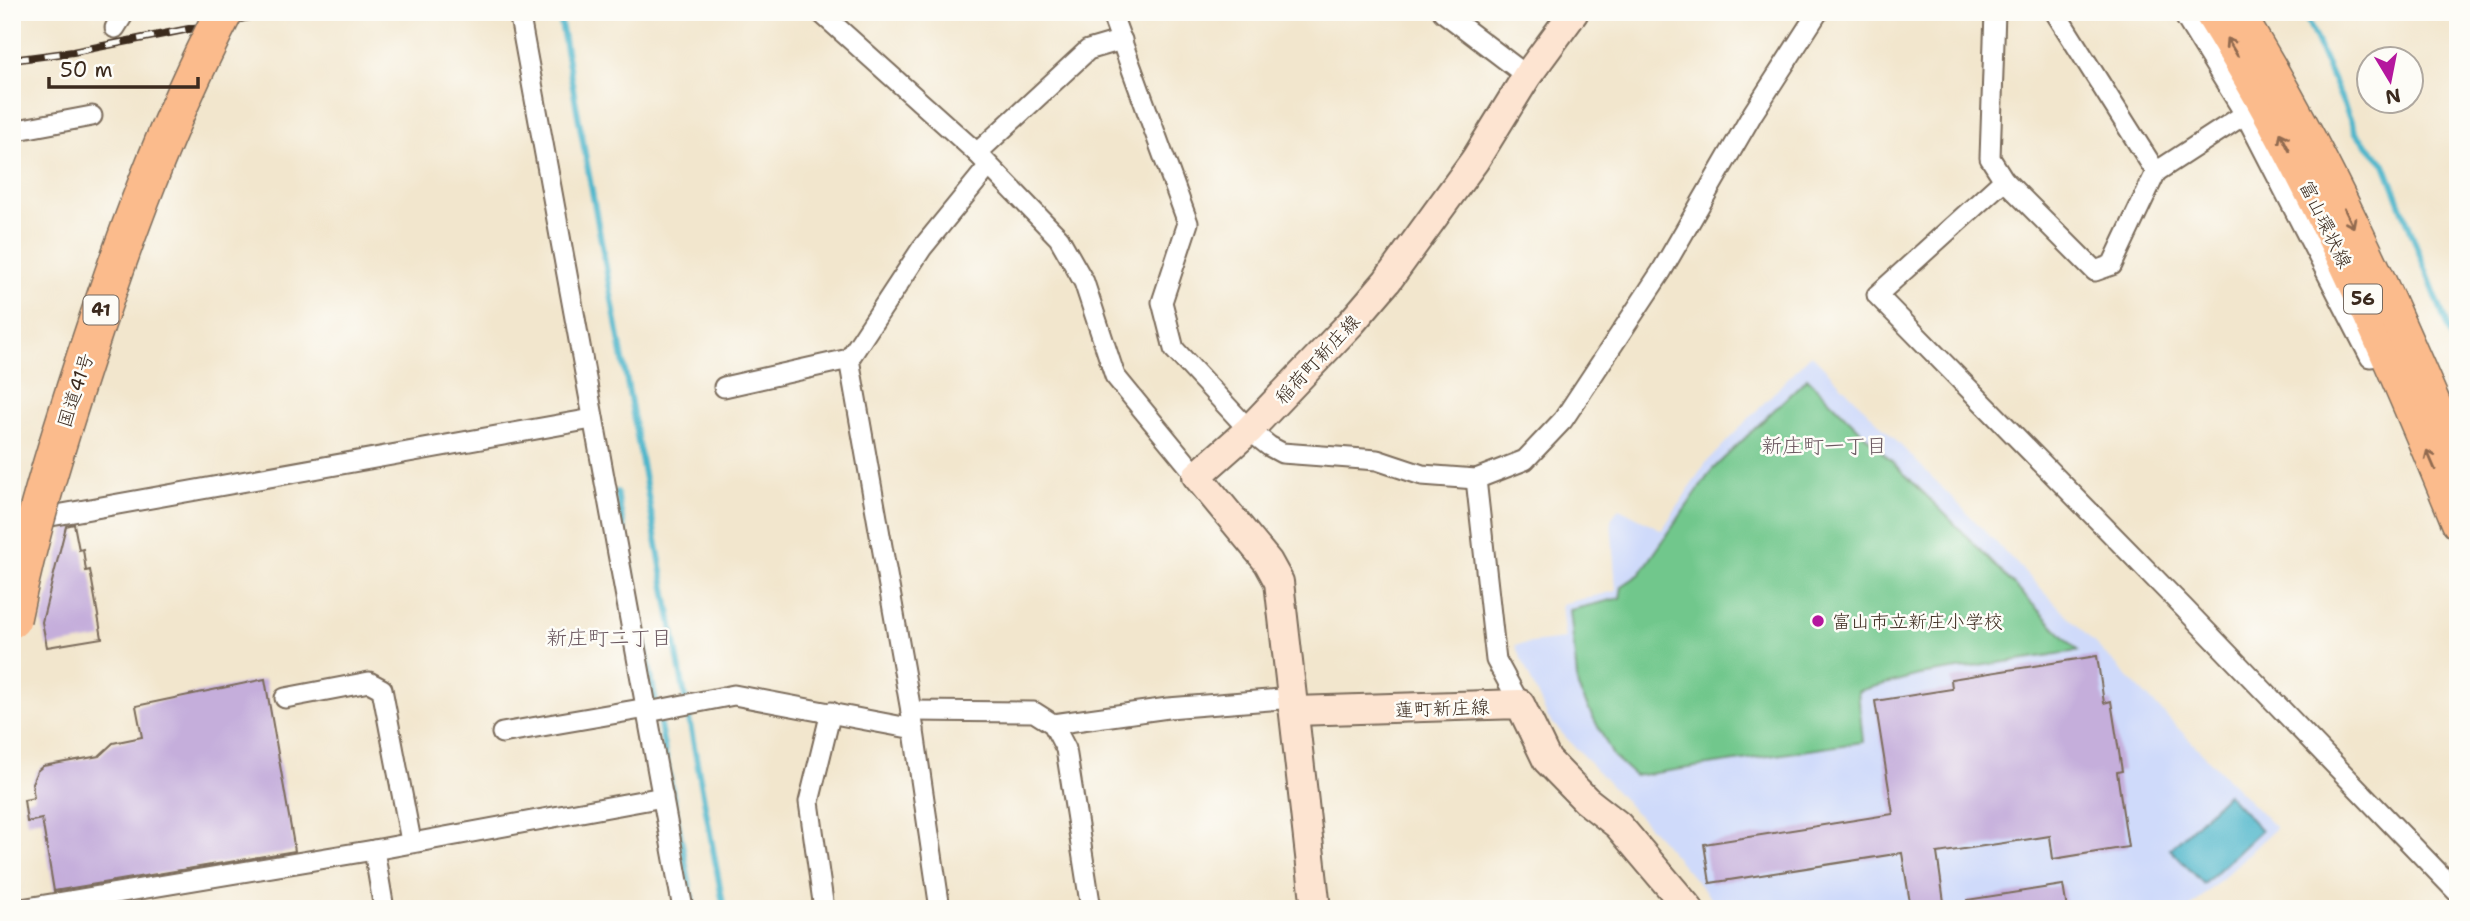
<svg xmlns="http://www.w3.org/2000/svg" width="2470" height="921" font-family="'Shantell Sans','Klee One',sans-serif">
<rect width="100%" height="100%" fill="#fdfcf7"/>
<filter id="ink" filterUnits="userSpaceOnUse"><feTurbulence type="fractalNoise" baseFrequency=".0143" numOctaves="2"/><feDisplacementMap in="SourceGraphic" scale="14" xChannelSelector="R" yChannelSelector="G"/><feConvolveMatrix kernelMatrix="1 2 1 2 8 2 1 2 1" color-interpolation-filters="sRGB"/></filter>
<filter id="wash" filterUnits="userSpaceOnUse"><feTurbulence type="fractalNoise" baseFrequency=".00686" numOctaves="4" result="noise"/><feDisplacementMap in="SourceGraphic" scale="28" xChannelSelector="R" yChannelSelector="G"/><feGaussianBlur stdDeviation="1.57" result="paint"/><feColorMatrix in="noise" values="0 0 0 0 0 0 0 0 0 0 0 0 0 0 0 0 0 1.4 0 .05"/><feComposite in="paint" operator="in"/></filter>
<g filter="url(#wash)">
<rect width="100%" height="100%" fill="#f2e6cd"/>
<polygon fill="#cfdafa" points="1811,354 2276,828 2189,909 2121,909 2118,906 2115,909 1720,909 1661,840 1548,718 1515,645 1565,639 1561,604 1616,591 1611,519 1619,508 1662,530 1705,464"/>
<polygon fill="#71c78c" stroke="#567855" stroke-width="2" points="1807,378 1948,517 2078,651 1919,675 1858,691 1863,742 1635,776 1613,756 1578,688 1570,610 1620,598 1622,586 1640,574 1712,470"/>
<polygon fill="#4db6cb" stroke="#447074" stroke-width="2" points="2227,794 2261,830 2204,884 2170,849"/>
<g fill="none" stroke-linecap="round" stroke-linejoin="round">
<g stroke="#4db6cb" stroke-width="6">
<polyline points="559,12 724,909"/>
<polyline points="2304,12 2356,133 2385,164 2458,354"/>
<polyline points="617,492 694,909"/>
</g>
</g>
<g id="blocks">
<g fill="#c5aedb">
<polygon points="74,524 79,550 83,549 86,571 90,570 102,638 47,647 42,622 66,526"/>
<polygon points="2097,656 2104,703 2111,701 2122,771 2117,772 2128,847 2053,859 2050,836 1937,853 1945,909 1911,909 1902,853 1710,883 1704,844 1893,814 1875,701 1952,689 1951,679"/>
<polygon points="265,679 295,851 54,891 42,819 27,822 24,800 34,798 32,783 37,771 43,766 99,756 113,743 142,737 136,706"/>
<polygon points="2063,885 2067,909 1968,909 1967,900"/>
</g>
</g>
</g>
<g filter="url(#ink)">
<use href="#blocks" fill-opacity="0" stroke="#7b6c5b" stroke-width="2"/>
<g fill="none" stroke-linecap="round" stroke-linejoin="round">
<defs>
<g id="street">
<polyline points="519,12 683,909"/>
<polyline points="820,12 977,153 1059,238 1084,282 1115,376 1197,476"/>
<polyline points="1111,12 1188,223 1162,302 1174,349 1249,430 1269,446 1282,453 1377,460 1422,475 1476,479 1525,460 1563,420 1661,272 1753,113 1818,12"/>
<polyline points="1443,12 1527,76"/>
<polyline points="1995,12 1990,158 2004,180 2095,271 2112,265 2156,172 2055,12"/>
<polyline points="115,28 125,12"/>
<polyline points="2245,114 2370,357 2388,355"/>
<polyline points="12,131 92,116"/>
<polyline points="977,153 1088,50 1122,40"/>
<polyline points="2156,172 2245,114 2182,12"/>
<polyline points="2004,180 1877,295 2183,607 2458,893"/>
<polyline points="724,387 849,359"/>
<polyline points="1476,479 1496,660 1520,704"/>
<polyline points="12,523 592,419"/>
<polyline points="285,698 369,682 382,689 411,841"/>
<polyline points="911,711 1034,712 1053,724 1066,749 1091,909"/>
<polyline points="648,712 734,695 914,729"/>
<polyline points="1053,724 1168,708 1294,698"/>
<polyline points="502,733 647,708"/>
<polyline points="374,850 384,909"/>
<polyline points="21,909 374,850 663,797"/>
<polyline points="824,909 809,802 831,712"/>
<polyline points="940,909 911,711 849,359 922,248 988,167"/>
</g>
<g id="secondary">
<polyline points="1295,711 1520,704 1547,760 1586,800 1618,825 1689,909"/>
<polyline points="1316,909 1279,582 1268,562 1197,476 1249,430 1351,323 1387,281 1475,160 1527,76 1574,12"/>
</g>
<g id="primary">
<path d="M 2210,12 C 2311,173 2386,347 2458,523"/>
<path d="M 2237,12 C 2325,153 2393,306 2458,459"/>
</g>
</defs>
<use href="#street" stroke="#7b6c5b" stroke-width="23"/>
<use href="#secondary" stroke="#7b6c5b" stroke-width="32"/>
<use href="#primary" stroke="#7b6c5b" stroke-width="35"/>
<use href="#street" stroke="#fff" stroke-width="19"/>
<use href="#secondary" stroke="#fde4d1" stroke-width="28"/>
<use href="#primary" stroke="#fbbb8c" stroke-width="32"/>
<defs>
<polyline id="rail" points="12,60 73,52 275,12"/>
</defs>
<use href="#rail" stroke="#3b2a1e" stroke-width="8"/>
<use href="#rail" stroke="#fdfcf7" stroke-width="5" stroke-dasharray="16" stroke-linecap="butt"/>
<defs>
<path id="highway-bridge" d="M 12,619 C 30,530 57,444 85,358 C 124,239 166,123 224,12"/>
</defs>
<use href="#highway-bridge" stroke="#7b6c5b" stroke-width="40" stroke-linecap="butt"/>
<use href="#highway-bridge" stroke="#fbbb8c" stroke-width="37"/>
</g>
<defs><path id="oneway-shaft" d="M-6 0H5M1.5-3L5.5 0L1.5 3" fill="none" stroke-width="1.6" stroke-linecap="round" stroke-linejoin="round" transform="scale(1.75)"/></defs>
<g stroke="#916b50">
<use href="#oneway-shaft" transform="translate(2232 47) rotate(-122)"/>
<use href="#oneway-shaft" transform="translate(2285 142) rotate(-117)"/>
<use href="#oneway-shaft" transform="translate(2349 218) rotate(64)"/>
<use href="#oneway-shaft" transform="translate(2431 460) rotate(-113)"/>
</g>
</g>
<circle fill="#b5179e" stroke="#fdfcf7" stroke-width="2.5" cx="1818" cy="621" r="7"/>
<g text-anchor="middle" stroke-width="5" stroke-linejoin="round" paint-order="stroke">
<g fill="#fdfcf7" stroke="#75695f" stroke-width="2">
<rect x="2344" y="284.5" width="38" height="29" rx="5"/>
<rect x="83.5" y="295.5" width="35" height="29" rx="5"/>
</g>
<g font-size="18" font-weight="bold" fill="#3b2a1e">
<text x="2363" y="305">56</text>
<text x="101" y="316">41</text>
</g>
<g font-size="19" fill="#3b2a1e" stroke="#fdfcf7">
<text transform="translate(2326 224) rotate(64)" y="7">富山環状線</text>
<text transform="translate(1317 359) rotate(-47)" y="7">稲荷町新庄線</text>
<text transform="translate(75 390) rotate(-72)" y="7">国道41号</text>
<text transform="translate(1442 708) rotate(-2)" y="7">蓮町新庄線</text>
</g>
<g font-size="19" fill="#3b2a1e" stroke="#fdfcf7" text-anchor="start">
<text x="1832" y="628">富山市立新庄小学校</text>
</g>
<g font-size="21" fill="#6b5860" stroke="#fdfcf7">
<text x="1824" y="453">新庄町一丁目</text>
<text x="609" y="645">新庄町二丁目</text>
</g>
</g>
<rect width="2470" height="921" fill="none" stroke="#fdfcf7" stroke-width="42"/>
<g transform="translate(2390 80) rotate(170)"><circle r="33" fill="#fdfcf7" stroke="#afa8a0" stroke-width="2"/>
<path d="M0-5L12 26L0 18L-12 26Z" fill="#b5179e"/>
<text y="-10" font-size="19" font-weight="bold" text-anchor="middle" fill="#3b2a1e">N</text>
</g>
<path d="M49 77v10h149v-10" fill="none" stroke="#3b2a1e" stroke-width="3.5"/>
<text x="60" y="77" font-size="21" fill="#3b2a1e" stroke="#fdfcf7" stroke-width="5" paint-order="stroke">50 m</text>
</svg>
